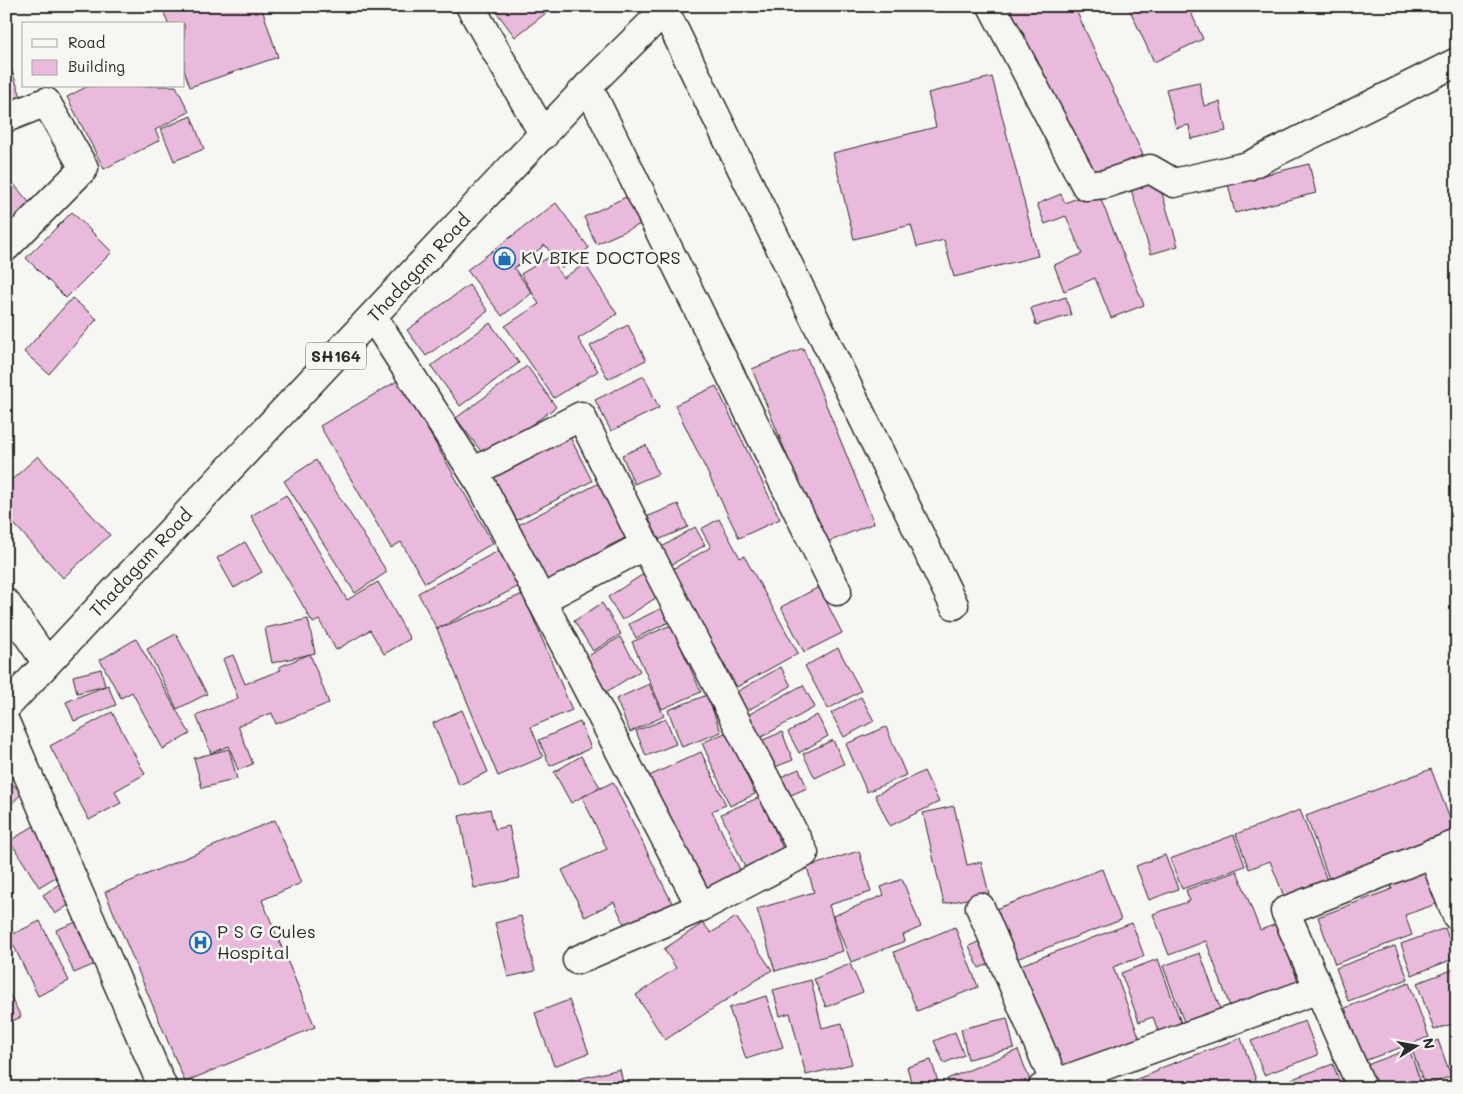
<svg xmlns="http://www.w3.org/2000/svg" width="1463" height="1094" font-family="Mali,sans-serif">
<rect width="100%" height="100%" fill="#f6f6f2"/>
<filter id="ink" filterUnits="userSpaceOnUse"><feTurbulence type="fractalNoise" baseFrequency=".02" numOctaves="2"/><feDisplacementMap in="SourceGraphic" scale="10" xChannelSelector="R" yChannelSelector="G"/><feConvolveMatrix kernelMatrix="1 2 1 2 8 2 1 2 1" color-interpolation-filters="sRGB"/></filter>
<g filter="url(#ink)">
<g fill="#eabadc" stroke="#2b2b2b">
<polygon points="162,6 261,6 278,57 190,87 184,70 184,24 168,24"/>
<polygon points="492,6 555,6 515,37"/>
<polygon points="1005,6 1074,6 1143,155 1087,182"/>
<polygon points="1128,6 1188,6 1203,39 1154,62"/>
<polygon points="6,55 22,99 6,105"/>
<polygon points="992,77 1038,256 954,277 944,240 917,247 911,225 854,239 833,153 936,127 928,93"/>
<polygon points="1199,82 1204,106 1220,102 1226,131 1191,139 1189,125 1176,128 1166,89"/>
<polygon points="88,86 176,86 189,112 155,130 160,140 104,169 67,97"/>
<polygon points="191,116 204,149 174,161 161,129"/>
<polygon points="1309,164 1316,193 1235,213 1228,184"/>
<polygon points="1156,174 1178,246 1151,254 1129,183"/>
<polygon points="6,175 33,207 6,229"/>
<polygon points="1097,190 1144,305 1111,318 1095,278 1064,291 1054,265 1082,254 1066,216 1045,224 1037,204 1061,194 1065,203"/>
<polygon points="628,196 641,224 596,244 584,217"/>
<polygon points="556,203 589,248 562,268 545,245 514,268 532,293 502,316 467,270"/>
<polygon points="72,212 112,252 66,298 26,258"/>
<polygon points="549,257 563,278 585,264 617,314 578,339 598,371 554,398 505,326 539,304 521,274"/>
<polygon points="469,285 488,311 426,356 407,330"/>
<polygon points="1066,297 1071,315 1036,325 1031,308"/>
<polygon points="72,298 97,319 49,374 24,352"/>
<polygon points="490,323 519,363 460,406 431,366"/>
<polygon points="628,325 646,360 608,379 590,346"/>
<polygon points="803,348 874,523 823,544 752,369"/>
<polygon points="527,366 556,407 486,458 456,418"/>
<polygon points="644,376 659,408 611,431 595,400"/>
<polygon points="399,380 493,543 425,583 401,542 391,548 320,426"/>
<polygon points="716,386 780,519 739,538 675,405"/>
<polygon points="570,437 592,481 517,520 493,477"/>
<polygon points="646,445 658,474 634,484 622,455"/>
<polygon points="38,456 110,535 63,578 6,515 6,485"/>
<polygon points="316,460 387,572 355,593 284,481"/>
<polygon points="605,480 633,534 607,547 608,550 546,581 518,525"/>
<polygon points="286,495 347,600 378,582 410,639 384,654 370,630 336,650 319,620 313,623 251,516"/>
<polygon points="678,504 688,527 649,544 639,520"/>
<polygon points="719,519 740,558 744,556 798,653 737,687 671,570 711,547 701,529"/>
<polygon points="695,527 705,545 667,567 657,550"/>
<polygon points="245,542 262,572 234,588 217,558"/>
<polygon points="502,549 521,585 437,629 418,593"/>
<polygon points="645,573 660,595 622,620 608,597"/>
<polygon points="819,587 842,633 804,652 781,607"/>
<polygon points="523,594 572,710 531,727 543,757 498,776 437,629"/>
<polygon points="602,603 621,634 593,651 574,621"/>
<polygon points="662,608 669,622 636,638 629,624"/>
<polygon points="308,619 315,653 272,663 265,628"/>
<polygon points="671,625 701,692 662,709 632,642"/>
<polygon points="176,634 207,694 177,709 147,649"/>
<polygon points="620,637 640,671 606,692 585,658"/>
<polygon points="136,639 190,734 163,749 132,692 121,698 100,660"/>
<polygon points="838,648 861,691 828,709 805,666"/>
<polygon points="310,654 329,703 276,724 272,713 238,726 253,764 238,770 229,746 211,753 196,715 238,698 223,659 233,655 245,684 281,670 279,667"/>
<polygon points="781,667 791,686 743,713 733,694"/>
<polygon points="101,669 105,686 77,693 73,676"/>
<polygon points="649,684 664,716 630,732 616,699"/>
<polygon points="108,685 116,705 74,721 66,702"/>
<polygon points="803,685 815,707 758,739 746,716"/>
<polygon points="707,695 721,732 682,747 668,710"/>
<polygon points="861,697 874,721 844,737 831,713"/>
<polygon points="462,710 488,772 459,785 433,723"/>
<polygon points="112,712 145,774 115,791 121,803 89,820 50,746"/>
<polygon points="817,715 828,736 799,753 788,732"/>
<polygon points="666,719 676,744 646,756 636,731"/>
<polygon points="580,722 591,748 550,766 539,740"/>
<polygon points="886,727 906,775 867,792 846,744"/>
<polygon points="727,732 755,794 730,806 702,743"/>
<polygon points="782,732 793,760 767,770 756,743"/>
<polygon points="833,740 844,764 815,778 803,754"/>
<polygon points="229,749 237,779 202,788 194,758"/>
<polygon points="701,752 726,805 712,811 743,876 703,895 647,777"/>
<polygon points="581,756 600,787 571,803 554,772"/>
<polygon points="799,769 807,788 784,798 776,779"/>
<polygon points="1431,769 1455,832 1329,879 1306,816"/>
<polygon points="924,771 939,802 890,826 875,795"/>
<polygon points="6,778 22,793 6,810"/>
<polygon points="613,782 673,905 626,928 614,902 585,917 562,870 607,849 582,797"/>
<polygon points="760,797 785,853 746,870 721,814"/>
<polygon points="954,806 967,865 981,862 989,894 944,904 923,813"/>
<polygon points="490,809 495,829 509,826 520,878 474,888 459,816"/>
<polygon points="1300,810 1328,883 1285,899 1270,861 1249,869 1236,834"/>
<polygon points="275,820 301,883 262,900 315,1027 185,1082 105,892"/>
<polygon points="35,825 64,872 39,887 10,841"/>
<polygon points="1234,835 1245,866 1182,889 1170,859"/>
<polygon points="859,851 871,892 829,905 843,951 775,971 757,909 814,892 807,867"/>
<polygon points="1165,855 1178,889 1149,900 1136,866"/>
<polygon points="1424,863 1439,903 1405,915 1412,935 1335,964 1318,917 1392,889 1387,877"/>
<polygon points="1102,869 1121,920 1011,961 993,910"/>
<polygon points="1237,871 1260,930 1277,924 1300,987 1232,1012 1206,941 1169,955 1153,914 1190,901 1186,890"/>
<polygon points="902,879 921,927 903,935 905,941 851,962 833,916 884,895 881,887"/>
<polygon points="65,880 78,899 55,914 43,895"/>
<polygon points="521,916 535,971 508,977 495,923"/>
<polygon points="736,917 772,970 665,1040 636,995 676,968 664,949 703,923 711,933"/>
<polygon points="84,919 102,961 74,973 56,930"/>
<polygon points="40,921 69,981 38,996 9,936"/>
<polygon points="1132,923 1144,956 1113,967 1141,1042 1059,1073 1018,966"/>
<polygon points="955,927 978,987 917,1011 894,952"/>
<polygon points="1445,928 1456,958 1412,975 1401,944"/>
<polygon points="989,937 999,960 979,968 969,946"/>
<polygon points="1395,946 1408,979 1348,1001 1336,968"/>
<polygon points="1200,953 1222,1014 1186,1027 1163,966"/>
<polygon points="1158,959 1184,1031 1161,1039 1153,1017 1139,1022 1121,973"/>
<polygon points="850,964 863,992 826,1007 814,979"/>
<polygon points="1457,968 1457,1022 1434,1030 1417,983"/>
<polygon points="811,980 822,1028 842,1023 852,1064 806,1075 790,1013 780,1016 773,990"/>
<polygon points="1409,983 1429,1037 1364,1061 1345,1008"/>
<polygon points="6,987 21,1017 6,1024"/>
<polygon points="766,996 783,1047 746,1059 729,1008"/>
<polygon points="569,1000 589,1053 554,1066 535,1013"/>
<polygon points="1007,1018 1014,1048 968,1059 961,1029"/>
<polygon points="1305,1021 1318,1055 1264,1075 1251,1041"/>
<polygon points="955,1032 964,1055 944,1063 934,1041"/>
<polygon points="1241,1038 1259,1088 1113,1088 1158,1071 1158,1069"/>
<polygon points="1438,1040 1451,1076 1425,1086 1412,1050"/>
<polygon points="1409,1049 1423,1088 1376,1088 1367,1065"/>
<polygon points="1018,1050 1033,1088 950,1088 947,1079"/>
<polygon points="931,1060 940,1088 913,1088 907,1067"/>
<polygon points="1333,1064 1342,1088 1274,1088 1273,1086"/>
<polygon points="620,1069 624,1088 541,1088"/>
<polygon points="1457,1081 1457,1088 1439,1088"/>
</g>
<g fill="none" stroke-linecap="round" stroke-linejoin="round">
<defs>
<g id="street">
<polyline points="470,6 544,135"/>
<polyline points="992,6 1086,186 1105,184 1150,169 1174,183 1248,166 1457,62"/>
<polyline points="665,11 954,605"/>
<polyline points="588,86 837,591"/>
<polyline points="6,118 46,102 84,168 6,247"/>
<polyline points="373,317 482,486 701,907"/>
<polyline points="473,472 581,416 645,545"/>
<polyline points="541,600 645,545 804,853 701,907 577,960"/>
<polyline points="6,603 47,663"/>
<polyline points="6,724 163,1088"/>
<polyline points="1432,853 1457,916"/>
<polyline points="980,907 1057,1088"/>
<polyline points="1042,1088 1319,989"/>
<polyline points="1362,1088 1285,911 1457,844"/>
</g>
<polyline id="primary" points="6,707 588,86 669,6"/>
</defs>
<use href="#street" stroke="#2b2b2b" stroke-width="31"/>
<use href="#primary" stroke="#2b2b2b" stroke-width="31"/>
<use href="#street" stroke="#f6f6f2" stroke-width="28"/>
<use href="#primary" stroke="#f6f6f2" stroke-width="28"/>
</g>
</g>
<defs>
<symbol id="shop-ring" viewBox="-11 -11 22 22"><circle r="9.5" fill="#f6f6f2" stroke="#1f6fb2" stroke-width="1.5"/><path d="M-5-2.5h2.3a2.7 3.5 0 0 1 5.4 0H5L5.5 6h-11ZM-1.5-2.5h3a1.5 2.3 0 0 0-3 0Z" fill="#1f6fb2"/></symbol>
<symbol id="hospital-ring" viewBox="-11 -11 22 22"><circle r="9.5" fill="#f6f6f2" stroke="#1f6fb2" stroke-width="1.5"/><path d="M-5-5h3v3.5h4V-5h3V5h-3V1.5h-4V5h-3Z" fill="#1f6fb2"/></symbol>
</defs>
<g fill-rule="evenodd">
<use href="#shop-ring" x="492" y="246" width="25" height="25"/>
<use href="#hospital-ring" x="188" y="930" width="25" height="25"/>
</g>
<g text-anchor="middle" stroke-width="5" stroke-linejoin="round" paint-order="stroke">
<rect fill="#f6f6f2" stroke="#686867" stroke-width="1" x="306" y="342.5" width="60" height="27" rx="4"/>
<g font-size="16" font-weight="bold" fill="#2b2b2b">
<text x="336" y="362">SH164</text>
</g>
<g font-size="18" fill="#2b2b2b" stroke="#f6f6f2" text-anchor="start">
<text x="521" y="264">KV BIKE DOCTORS</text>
<text x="217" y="938">P S G Cules<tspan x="217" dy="21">Hospital</tspan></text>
</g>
<g font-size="18" fill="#2b2b2b" stroke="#f6f6f2">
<text transform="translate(419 268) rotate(-47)" y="6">Thadagam Road</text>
<text transform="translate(141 563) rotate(-47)" y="6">Thadagam Road</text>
</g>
</g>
<rect width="1463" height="1094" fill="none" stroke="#f6f6f2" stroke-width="25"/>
<rect x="12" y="12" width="1438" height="1069" fill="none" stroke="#2b2b2b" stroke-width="2" filter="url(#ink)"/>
<rect x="22" y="22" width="162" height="65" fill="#f6f6f2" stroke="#a5a5a2"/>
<rect x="32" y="39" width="25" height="8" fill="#f6f6f2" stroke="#a5a5a2"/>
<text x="68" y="48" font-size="15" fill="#2b2b2b">Road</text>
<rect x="32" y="60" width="25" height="15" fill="#eabadc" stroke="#a5a5a2"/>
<text x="68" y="72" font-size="15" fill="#2b2b2b">Building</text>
<g transform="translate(1416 1046) rotate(79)" stroke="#f6f6f2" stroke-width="4" paint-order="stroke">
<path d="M0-4L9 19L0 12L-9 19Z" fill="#2b2b2b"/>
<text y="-8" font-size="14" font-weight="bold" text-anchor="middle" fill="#2b2b2b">N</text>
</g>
</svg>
